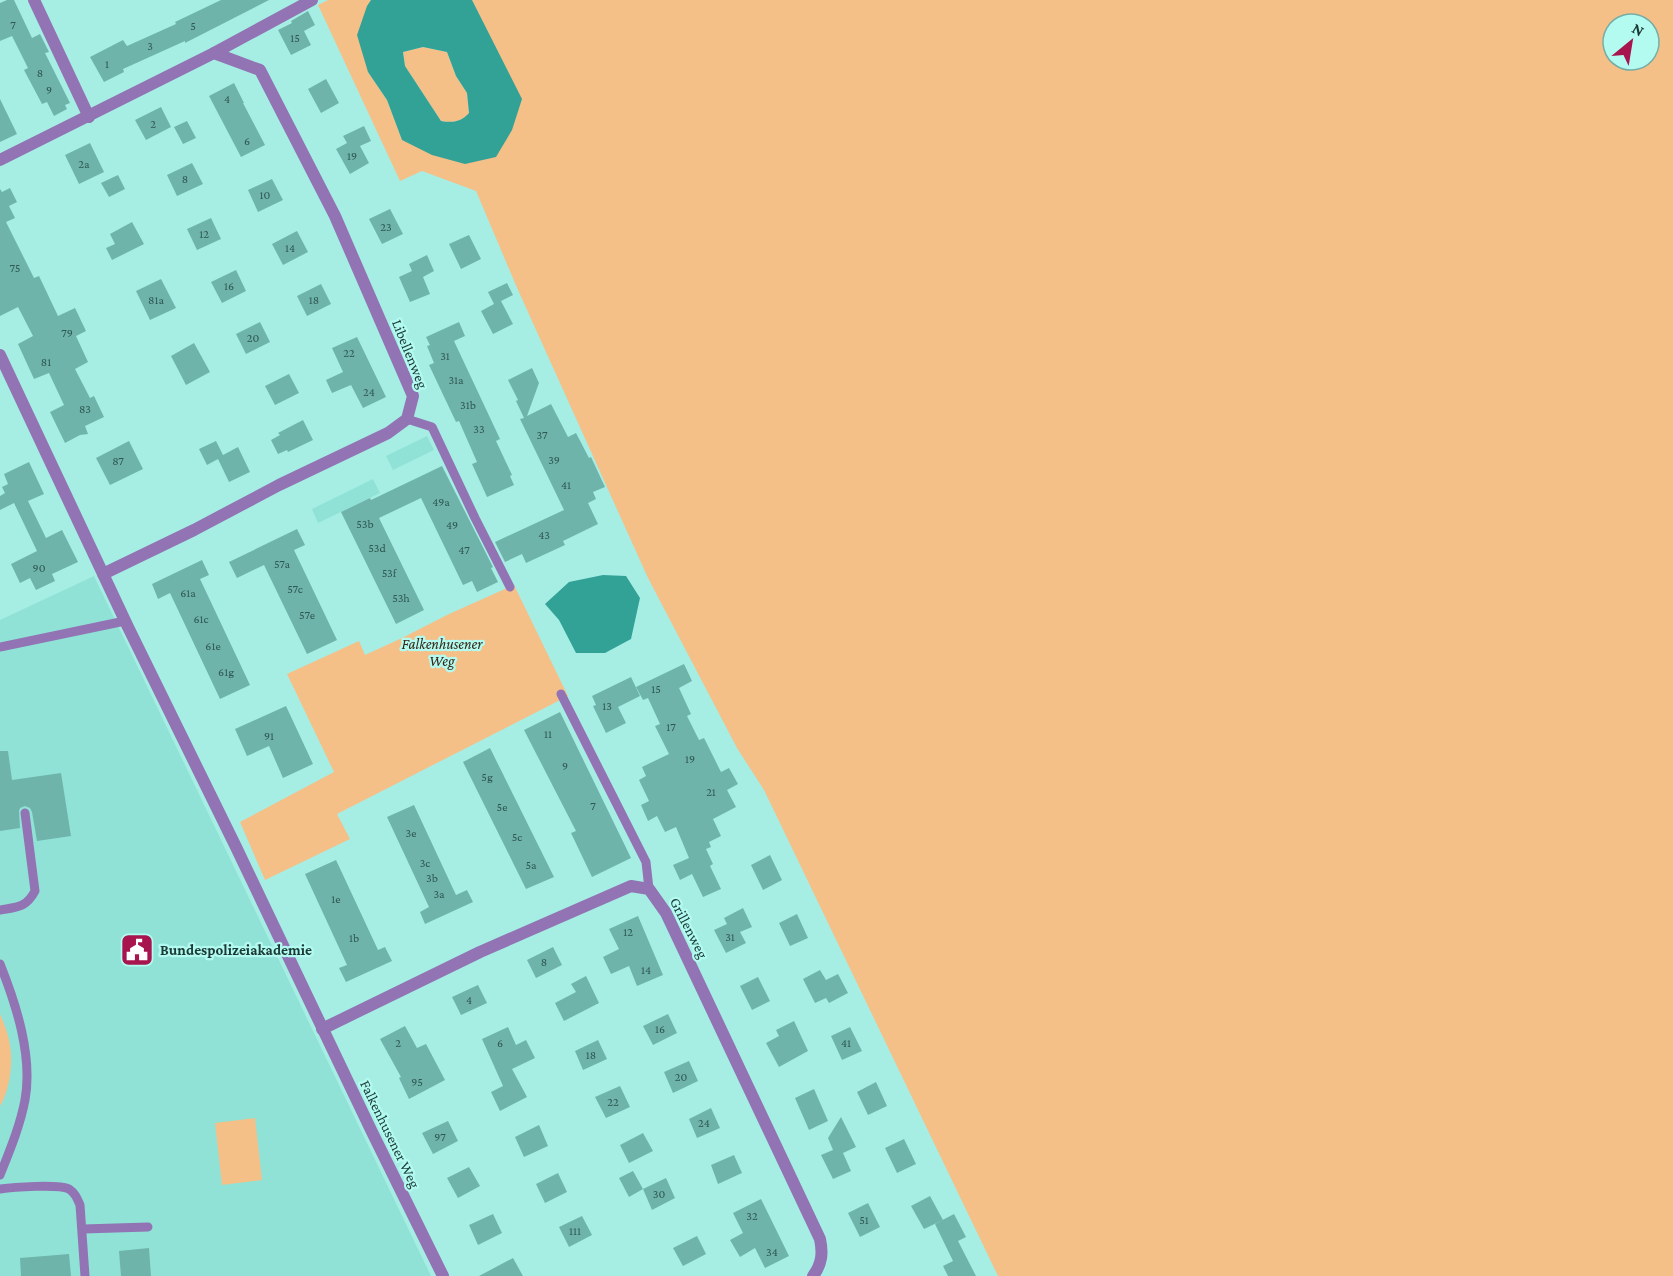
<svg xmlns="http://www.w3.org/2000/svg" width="1673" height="1276" font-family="'Crimson Pro',serif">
<rect width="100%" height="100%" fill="#a6eee4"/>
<g fill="#90e2d7">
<polygon points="427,436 434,450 393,470 386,456"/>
<polygon points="373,479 380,493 318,523 312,509"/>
<polygon points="94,576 431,1276 0,1276 0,620"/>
</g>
<g fill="#f5bf88" fill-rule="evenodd">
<path d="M 328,0 L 371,0 L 367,7 L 368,72 L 387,100 L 402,140 L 496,157 L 473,2 L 472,0 L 1673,0 L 1673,1276 L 998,1276 L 764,790 L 737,748 L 648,578 L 518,290 L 476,191 L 422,171 L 400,181 L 318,5 ZM 1613,24 L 1649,24 L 1649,60 L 1613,60 Z"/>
<path d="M 423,47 L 447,52 L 456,76 L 467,93 L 469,114 C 460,122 453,123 441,121 L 405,66 L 403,52 Z"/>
<polygon points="514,585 568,696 337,814 350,839 265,880 240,822 334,772 287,674 359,641 365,655 402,638 449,614"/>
<path d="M 0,1014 C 3,1021 6,1029 8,1036 C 14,1058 11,1087 0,1106 Z"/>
<polygon points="255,1118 262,1180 222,1185 215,1123"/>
</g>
<g fill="#32a297" fill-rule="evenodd">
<path d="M 371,0 L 472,0 L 473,2 L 522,99 L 512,130 L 496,157 L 465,164 L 432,155 L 402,140 L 387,100 L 368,72 L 357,35 L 367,6 ZM 423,47 L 447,52 L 456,76 L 467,93 L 469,113 C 461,122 452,123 441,121 L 405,66 L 403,52 Z"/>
<polygon points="603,575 626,576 640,598 631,639 605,653 576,653 559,620 545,604 569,582"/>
</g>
<g fill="#6eb4ab">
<polygon points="7,0 14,0 32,38 40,34 49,52 45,53 70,103 65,105 67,109 54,116 47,102 42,104 24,70 28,68 12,36 0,41 0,3"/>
<polygon points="221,0 269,0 185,43 185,41 123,69 124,72 104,82 90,57 123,40 127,46 176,24 175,22"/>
<polygon points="308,11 315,25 304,31 311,45 291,55 278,30 292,23 291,21"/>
<polygon points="326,79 339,103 321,113 308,89"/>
<polygon points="234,83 244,103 243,103 265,145 241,157 209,96"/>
<polygon points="0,99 17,134 0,142"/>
<polygon points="161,107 171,127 146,140 135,120"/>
<polygon points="187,121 196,138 183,144 174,127"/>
<polygon points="364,126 371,141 360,146 369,163 350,174 336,149 347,143 343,136"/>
<polygon points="90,143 104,172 79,184 65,155"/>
<polygon points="192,163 203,184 177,196 167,175"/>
<polygon points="118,175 125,189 109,197 101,183"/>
<polygon points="272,179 283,200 258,212 248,190"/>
<polygon points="10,188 17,202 9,206 15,218 6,222 34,278 39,276 58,316 75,308 86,331 76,336 88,362 75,369 90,398 94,396 104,417 85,426 88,434 80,435 65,443 50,412 64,405 49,373 34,379 18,344 33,336 18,307 0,316 0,189 2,192"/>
<polygon points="390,209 403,234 382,244 369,219"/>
<polygon points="211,218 221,239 197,250 187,229"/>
<polygon points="132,222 144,244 112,260 106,248 115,244 110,234"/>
<polygon points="297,231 308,252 283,265 272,244"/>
<polygon points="469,235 481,259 461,269 449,244"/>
<polygon points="427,255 434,271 423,277 430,294 410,302 399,277 412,271 409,264"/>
<polygon points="236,270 246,291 222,303 211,282"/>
<polygon points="161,279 176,308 150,320 136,291"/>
<polygon points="507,283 513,295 501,301 513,324 493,334 481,311 494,304 488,292"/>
<polygon points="321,284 331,304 307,316 297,296"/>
<polygon points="260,322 270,342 246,354 236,334"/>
<polygon points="459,322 465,336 454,341 500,439 496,441 512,475 510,476 514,485 487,497 472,464 477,462 459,421 456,422 429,365 434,363 427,346 430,345 426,337"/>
<polygon points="357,337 386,397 363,408 351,385 332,393 326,380 343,372 332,348"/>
<polygon points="194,343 210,372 186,385 171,356"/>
<polygon points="532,368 539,383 527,416 551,404 568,437 576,433 589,458 591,457 605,487 593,492 596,499 588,503 598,524 563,541 565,545 526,563 522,554 505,562 495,542 564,510 520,419 524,418 516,401 518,400 508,380"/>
<polygon points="289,374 299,393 275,405 265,386"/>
<polygon points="303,420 313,440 288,452 287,450 278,454 271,440 280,435 278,433"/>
<polygon points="129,441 143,469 110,485 96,458"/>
<polygon points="216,441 223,455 238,447 250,472 229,482 218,459 207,465 199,449"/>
<polygon points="29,462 44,494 28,501 46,538 62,530 78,562 52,574 55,581 36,590 30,578 20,583 11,564 37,551 14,503 0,510 0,496 5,493 2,487 8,484 4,474"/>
<polygon points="442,466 493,567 491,568 498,582 477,592 472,581 463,585 421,498 379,518 424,610 396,624 341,512 370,498 371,500"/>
<polygon points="297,529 305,545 294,550 337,640 307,654 264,565 237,578 229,562"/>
<polygon points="202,560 209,575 200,579 250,685 220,699 170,593 158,599 152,584"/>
<polygon points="684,664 692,681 679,688 691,714 687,716 699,740 704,738 721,772 729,768 738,784 727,790 736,807 713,819 721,836 709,842 711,847 706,849 713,864 710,866 721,889 703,897 692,874 680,880 673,865 689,858 676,827 665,832 657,816 648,821 641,805 649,801 639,780 646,776 642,767 669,754 655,726 660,724 648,698 643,700 636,687"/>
<polygon points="631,677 640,696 618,707 626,723 606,733 593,706 596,705 592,696"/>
<polygon points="286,706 313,764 283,778 269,746 247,756 235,729"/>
<polygon points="560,712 631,858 592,877 571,833 576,831 524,730"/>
<polygon points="490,748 554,877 526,889 463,762"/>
<polygon points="0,751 8,751 12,780 61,773 71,836 37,841 32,812 30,808 25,806 20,808 19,811 20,828 0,831"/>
<polygon points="414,805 456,895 467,890 473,902 425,924 420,912 429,907 387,817"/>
<polygon points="770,855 782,880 763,890 751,865"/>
<polygon points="336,860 378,950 385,947 392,961 346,982 339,968 347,965 305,874"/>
<polygon points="743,908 752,927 740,932 746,943 726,953 714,930 727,924 724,918"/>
<polygon points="797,914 808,938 790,946 779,923"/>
<polygon points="638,916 663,975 637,986 629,966 611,974 603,957 619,949 609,929"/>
<polygon points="553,947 562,965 536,978 527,960"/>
<polygon points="820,970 826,980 838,974 848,993 829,1003 826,998 815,1003 803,979"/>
<polygon points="586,976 599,1003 564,1021 555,1003 576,992 571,984"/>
<polygon points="758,977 770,1001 752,1010 740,986"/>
<polygon points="478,985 487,1003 461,1015 452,997"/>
<polygon points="668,1014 677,1033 653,1045 643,1026"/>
<polygon points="794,1021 808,1051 779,1067 766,1043 779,1036 776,1030"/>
<polygon points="405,1026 417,1048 426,1044 445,1080 409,1099 399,1078 401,1077 380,1039"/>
<polygon points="508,1027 516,1045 526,1040 535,1058 512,1069 527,1097 500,1111 491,1092 503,1086 482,1039"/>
<polygon points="850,1027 862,1051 842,1060 831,1036"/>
<polygon points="598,1040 607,1059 583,1070 575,1051"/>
<polygon points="689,1061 698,1081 673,1093 664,1072"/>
<polygon points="876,1082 887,1106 868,1115 857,1092"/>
<polygon points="620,1086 630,1107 606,1118 595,1097"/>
<polygon points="814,1089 828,1121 809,1130 795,1098"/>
<polygon points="711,1108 720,1128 697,1138 689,1119"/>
<polygon points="841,1117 856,1147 843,1153 851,1171 833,1179 821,1155 833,1150 828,1138"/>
<polygon points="448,1121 458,1141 433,1154 422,1133"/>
<polygon points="539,1125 548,1146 524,1157 515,1137"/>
<polygon points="643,1133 653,1151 629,1163 620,1145"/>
<polygon points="904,1139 916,1164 897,1173 885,1148"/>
<polygon points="734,1155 742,1173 718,1184 711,1165"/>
<polygon points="469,1167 480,1186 458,1198 447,1178"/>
<polygon points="633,1171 643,1189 629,1197 619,1178"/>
<polygon points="558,1173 567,1192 545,1203 536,1184"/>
<polygon points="666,1178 675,1198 652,1210 643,1189"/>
<polygon points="930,1196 943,1220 924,1229 911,1206"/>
<polygon points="761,1199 789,1256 765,1268 755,1248 740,1257 730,1240 743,1233 733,1213"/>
<polygon points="868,1203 880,1227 860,1237 848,1213"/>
<polygon points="493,1214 502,1233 478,1245 469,1225"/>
<polygon points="954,1214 966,1237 958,1241 976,1276 948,1276 943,1266 953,1261 935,1224"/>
<polygon points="582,1216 592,1235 569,1247 559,1227"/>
<polygon points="697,1236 706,1254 683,1266 673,1248"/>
<polygon points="149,1248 151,1276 121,1276 119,1251"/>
<polygon points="69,1254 71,1276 21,1276 20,1258"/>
<polygon points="513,1258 523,1276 479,1276"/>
</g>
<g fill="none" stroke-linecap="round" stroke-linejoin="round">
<g stroke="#9273b4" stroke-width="9">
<polyline points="407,419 432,427 475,518 510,587"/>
<polyline points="0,647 125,621"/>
<polyline points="561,694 646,862 649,889"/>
<path d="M 0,910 C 17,907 26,908 35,891 L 25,813"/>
<path d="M 0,964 C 16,1004 33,1056 25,1100 C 20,1126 10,1150 0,1175"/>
<path d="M 0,1189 C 13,1187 59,1184 69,1189 C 75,1193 77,1198 80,1205 L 85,1276"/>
<polyline points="83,1229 148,1227"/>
</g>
<g stroke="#9273b4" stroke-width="12">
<polyline points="34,0 89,117"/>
<polyline points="214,53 312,0"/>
<polyline points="0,160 214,53 260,70 335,216 413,396 407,419 388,433 279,485 194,530 103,574"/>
<polyline points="0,355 128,627 236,847 372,1132 443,1276"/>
<path d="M 322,1029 L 480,952 L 631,886 L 649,889 L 666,913 L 820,1239 C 823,1253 822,1264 813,1276"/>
</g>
</g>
<defs>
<symbol id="civic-square" viewBox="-11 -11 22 22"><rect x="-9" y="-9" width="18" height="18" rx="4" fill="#a7144e" stroke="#b3fbf1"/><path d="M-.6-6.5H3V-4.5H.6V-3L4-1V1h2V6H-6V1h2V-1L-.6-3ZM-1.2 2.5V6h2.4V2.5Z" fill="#fff"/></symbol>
</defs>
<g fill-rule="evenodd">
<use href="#civic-square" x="118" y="931" width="38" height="38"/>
</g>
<g text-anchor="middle" stroke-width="4.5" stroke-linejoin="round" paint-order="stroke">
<g font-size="12" fill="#305852">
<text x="13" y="29">7</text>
<text x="193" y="30">5</text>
<text x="295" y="42">15</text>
<text x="150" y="50">3</text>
<text x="107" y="68">1</text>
<text x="40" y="77">8</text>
<text x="49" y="94">9</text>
<text x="227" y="103">4</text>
<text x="153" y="128">2</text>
<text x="247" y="145">6</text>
<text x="352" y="160">19</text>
<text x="84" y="168">2a</text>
<text x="185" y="183">8</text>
<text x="265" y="199">10</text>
<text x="386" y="231">23</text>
<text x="204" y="238">12</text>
<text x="290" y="252">14</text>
<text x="15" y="272">75</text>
<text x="229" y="290">16</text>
<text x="156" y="304">81a</text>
<text x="314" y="304">18</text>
<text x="67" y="337">79</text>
<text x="253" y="342">20</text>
<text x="349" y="357">22</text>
<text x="445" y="360">31</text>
<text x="46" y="366">81</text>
<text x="456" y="384">31a</text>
<text x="369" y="396">24</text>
<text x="468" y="409">31b</text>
<text x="85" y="413">83</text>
<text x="479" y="433">33</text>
<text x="542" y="439">37</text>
<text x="554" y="464">39</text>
<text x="118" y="465">87</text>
<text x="566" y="489">41</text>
<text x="441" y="506">49a</text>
<text x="365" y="528">53b</text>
<text x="452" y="529">49</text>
<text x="544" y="539">43</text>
<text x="377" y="552">53d</text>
<text x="464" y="554">47</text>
<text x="282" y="568">57a</text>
<text x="39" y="572">90</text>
<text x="389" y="577">53f</text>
<text x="295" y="593">57c</text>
<text x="188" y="597">61a</text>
<text x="401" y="602">53h</text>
<text x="307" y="619">57e</text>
<text x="201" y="623">61c</text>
<text x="213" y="650">61e</text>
<text x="226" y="676">61g</text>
<text x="656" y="693">15</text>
<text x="607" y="710">13</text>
<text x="671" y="731">17</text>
<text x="548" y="738">11</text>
<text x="269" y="740">91</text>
<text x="690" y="763">19</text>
<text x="565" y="770">9</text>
<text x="487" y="781">5g</text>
<text x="711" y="796">21</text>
<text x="593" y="810">7</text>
<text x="502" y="811">5e</text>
<text x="411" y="837">3e</text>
<text x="517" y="841">5c</text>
<text x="425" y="867">3c</text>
<text x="531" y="869">5a</text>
<text x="432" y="882">3b</text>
<text x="439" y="898">3a</text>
<text x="336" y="903">1e</text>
<text x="628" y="936">12</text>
<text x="730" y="941">31</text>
<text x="354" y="942">1b</text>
<text x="544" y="966">8</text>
<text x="646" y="974">14</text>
<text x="469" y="1004">4</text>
<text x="660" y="1033">16</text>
<text x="398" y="1047">2</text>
<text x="500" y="1047">6</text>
<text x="846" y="1047">41</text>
<text x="591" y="1059">18</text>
<text x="681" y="1081">20</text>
<text x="417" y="1086">95</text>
<text x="613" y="1106">22</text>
<text x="704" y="1127">24</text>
<text x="440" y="1141">97</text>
<text x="659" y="1198">30</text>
<text x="752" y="1220">32</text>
<text x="864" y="1224">51</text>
<text x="575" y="1235">111</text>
<text x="772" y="1256">34</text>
</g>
<g font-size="15" fill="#1b3935" stroke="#b3fbf1">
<text transform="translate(410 354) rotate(68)" y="5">Libellenweg</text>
<text transform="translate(689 928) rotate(63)" y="5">Grillenweg</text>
<text transform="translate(390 1134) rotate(64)" y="5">Falkenhusener Weg</text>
</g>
<g font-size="15" font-style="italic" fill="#372514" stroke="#b3fbf1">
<text x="442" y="649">Falkenhusener<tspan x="442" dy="17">Weg</tspan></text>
</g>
<g font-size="15" font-weight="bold" fill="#1b3935" stroke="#b3fbf1" text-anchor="start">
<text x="160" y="955">Bundespolizeiakademie</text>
</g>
</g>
<g transform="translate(1631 42) rotate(30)"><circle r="28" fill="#b3fbf1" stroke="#76ada6" stroke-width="1.5"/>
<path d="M0-4.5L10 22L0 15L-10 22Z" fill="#a7144e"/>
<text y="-9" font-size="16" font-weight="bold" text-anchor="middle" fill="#1b3935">N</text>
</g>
</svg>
